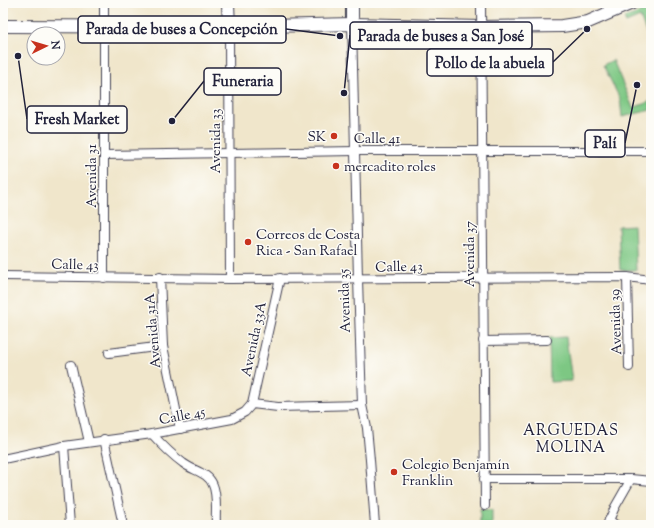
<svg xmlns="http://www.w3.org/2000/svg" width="654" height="528" font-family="'Sorts Mill Goudy',serif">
<rect width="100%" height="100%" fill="#fdfcf7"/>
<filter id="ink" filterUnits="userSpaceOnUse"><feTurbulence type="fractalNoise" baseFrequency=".025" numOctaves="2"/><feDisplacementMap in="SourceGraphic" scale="8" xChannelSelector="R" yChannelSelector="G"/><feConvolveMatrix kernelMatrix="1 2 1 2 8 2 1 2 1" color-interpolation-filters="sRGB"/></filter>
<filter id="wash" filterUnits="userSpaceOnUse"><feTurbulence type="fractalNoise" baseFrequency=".012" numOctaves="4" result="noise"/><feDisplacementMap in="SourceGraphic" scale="16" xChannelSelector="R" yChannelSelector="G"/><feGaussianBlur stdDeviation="0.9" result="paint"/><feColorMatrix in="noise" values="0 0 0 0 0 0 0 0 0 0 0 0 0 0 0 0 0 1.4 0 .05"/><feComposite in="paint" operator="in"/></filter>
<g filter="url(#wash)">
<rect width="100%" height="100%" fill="#f0e6cb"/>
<g fill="#7dc783" stroke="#50745f">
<polygon points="647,10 651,18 651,45 640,17 626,23 624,18"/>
<polygon points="613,60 633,108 651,101 651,110 622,117 620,99 603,65"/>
<polygon points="634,225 636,270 620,270 618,226"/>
<polygon points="566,337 572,381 550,382 549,338"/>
<polygon points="480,509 492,510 492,525 480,525"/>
</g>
</g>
<g filter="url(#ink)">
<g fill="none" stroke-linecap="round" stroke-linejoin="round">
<defs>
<g id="street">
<polyline points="104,3 104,278"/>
<polyline points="481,3 485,506"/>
<polyline points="607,3 608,14"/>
<polyline points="352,24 358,279 362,405 367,428 370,460 375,525"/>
<polyline points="229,27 230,279"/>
<polyline points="104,155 356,151 651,151"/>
<polyline points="3,276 230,279 627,277 651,280"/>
<polyline points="160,277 163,346 180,429"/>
<polyline points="627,277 629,367"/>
<polyline points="483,341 547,340"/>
<polyline points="109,353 163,346"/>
<polyline points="71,365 89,442"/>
<polyline points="252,404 280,278"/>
<path d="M 152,434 C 162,445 172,455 183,463 C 193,471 208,472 213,485 C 218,496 215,513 216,525"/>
<polyline points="104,439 123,525"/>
<polyline points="64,446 70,525"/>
<polyline points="3,459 64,446 152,434 232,419 245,412 252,404 278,407 362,405"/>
<polyline points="484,479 631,479 651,481"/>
<polyline points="609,520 616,525"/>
<polyline points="607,525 615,507 631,479"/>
</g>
<g id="secondary">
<polyline points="228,3 229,27"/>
<polyline points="352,3 352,24"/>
<polyline points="3,26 229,27 352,24 481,27 562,26 588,22 632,3"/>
</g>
</defs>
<use href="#street" stroke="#413f51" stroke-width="10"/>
<use href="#secondary" stroke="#413f51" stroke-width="14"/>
<use href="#street" stroke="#fff" stroke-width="8"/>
<use href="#secondary" stroke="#fff" stroke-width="12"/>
</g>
</g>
<g fill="#c8321e" stroke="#fdfcf7" stroke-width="1.5">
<circle cx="334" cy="136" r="4"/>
<circle cx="336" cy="166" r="4"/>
<circle cx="248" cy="242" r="4"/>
<circle cx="394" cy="472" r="4"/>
</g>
<g text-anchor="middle" stroke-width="3" stroke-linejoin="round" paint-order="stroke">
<g font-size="14" fill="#22223b" stroke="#fdfcf7" text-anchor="start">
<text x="326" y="141" text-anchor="end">SK</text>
<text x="344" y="171">mercadito roles</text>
<text x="256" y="239">Correos de Costa<tspan x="256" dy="16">Rica - San Rafael</tspan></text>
<text x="402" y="469">Colegio Benjamín<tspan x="402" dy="16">Franklin</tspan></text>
</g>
<g font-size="14" fill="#22223b" stroke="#fdfcf7">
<text x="377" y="143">Calle 41</text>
<text transform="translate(215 141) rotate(-90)" y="5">Avenida 33</text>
<text transform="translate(91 176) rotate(-90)" y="5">Avenida 31</text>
<text transform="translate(469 254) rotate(-90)" y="5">Avenida 37</text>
<text transform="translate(75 264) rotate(1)" y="5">Calle 43</text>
<text transform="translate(399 266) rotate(-1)" y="5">Calle 43</text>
<text transform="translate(344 301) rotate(-92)" y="5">Avenida 35</text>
<text transform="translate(615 322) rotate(-92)" y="5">Avenida 39</text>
<text transform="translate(152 331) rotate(-95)" y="5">Avenida 31A</text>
<text transform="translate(253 339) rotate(-78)" y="5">Avenida 33A</text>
<text transform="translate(182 415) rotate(-11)" y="5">Calle 45</text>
</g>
<g font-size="15" letter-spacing="1" fill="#22223b" stroke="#fdfcf7">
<text x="571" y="435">ARGUEDAS<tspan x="571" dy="17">MOLINA</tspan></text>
</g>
</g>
<path fill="none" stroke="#22223b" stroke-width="1.5" d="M340 36L286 29M344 93L350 35M587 29L553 62M172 121L204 81M18 56L27 119M637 85L625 143"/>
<g fill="#22223b" stroke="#fdfcf7" stroke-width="1.5">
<circle cx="340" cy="36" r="4"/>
<circle cx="344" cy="93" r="4"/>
<circle cx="587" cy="29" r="4"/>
<circle cx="172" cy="121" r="4"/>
<circle cx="18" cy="56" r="4"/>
<circle cx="637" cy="85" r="4"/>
</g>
<g fill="#fdfcf7" stroke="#22223b" stroke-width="1.5">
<rect x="78" y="16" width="208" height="27" rx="4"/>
<rect x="350" y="22" width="182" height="27" rx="4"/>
<rect x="427" y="49" width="126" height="27" rx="4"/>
<rect x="204" y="68" width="77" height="27" rx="4"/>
<rect x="27" y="106" width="100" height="27" rx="4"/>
<rect x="585" y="130" width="40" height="27" rx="4"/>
</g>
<g font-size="15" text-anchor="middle" font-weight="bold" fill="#22223b">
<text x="182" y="34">Parada de buses a Concepción</text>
<text x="441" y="41">Parada de buses a San José</text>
<text x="490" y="68">Pollo de la abuela</text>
<text x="243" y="86">Funeraria</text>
<text x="77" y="124">Fresh Market</text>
<text x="605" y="148">Palí</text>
</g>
<rect width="654" height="528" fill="none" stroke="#fdfcf7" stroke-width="16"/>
<g transform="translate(46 46) rotate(85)"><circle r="19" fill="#fdfcf7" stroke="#a5a5ac"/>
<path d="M0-3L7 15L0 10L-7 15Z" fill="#c8321e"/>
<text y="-6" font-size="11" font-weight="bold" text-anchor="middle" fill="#22223b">N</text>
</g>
</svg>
